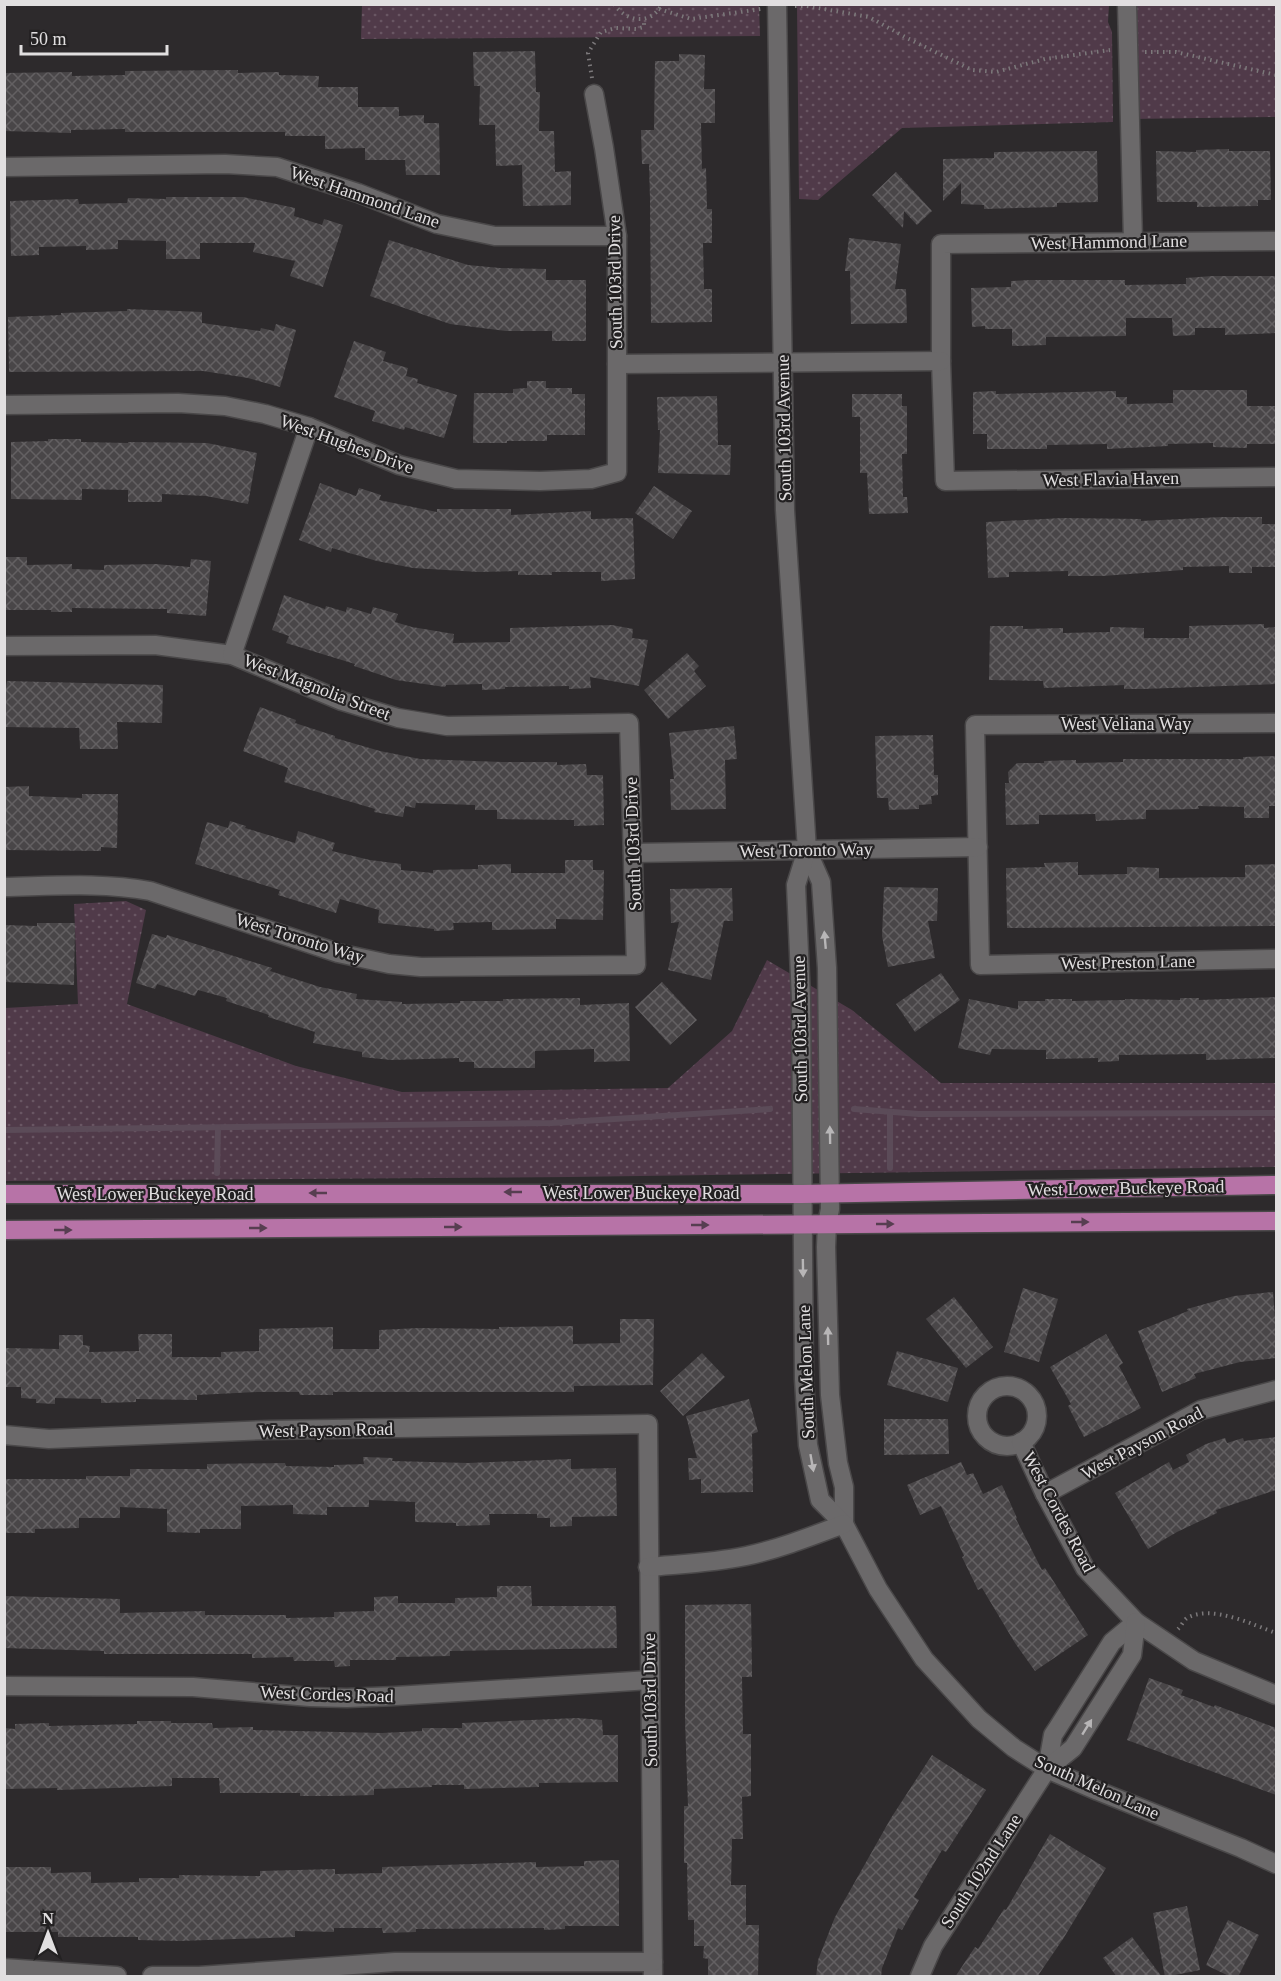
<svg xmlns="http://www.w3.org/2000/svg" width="1281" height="1981" font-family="'Times New Roman',serif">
<defs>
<pattern id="green-dots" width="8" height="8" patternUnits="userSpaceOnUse" patternTransform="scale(1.5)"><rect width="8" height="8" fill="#503a49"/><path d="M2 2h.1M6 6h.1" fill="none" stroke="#695663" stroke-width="1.8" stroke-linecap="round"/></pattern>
<pattern id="building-cross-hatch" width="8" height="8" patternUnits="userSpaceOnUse" patternTransform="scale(1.5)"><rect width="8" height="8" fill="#494648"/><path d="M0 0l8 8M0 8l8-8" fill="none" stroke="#636062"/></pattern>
</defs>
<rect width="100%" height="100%" fill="#2d2a2c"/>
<g fill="url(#green-dots)">
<polygon points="362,5 759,5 760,36 361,39"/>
<polygon points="797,5 1109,5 1108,22 1112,32 1113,122 902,128 818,200 799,199"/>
<polygon points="1127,5 1276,5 1276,117 1131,119"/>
<polygon points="126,901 146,910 127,1004 296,1066 402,1092 668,1088 732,1031 767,960 852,1010 941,1083 1276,1083 1276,1167 569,1177 5,1181 5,1008 78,1004 74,904"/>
</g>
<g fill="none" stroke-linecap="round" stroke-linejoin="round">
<g stroke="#5b4b58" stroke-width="6">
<polyline points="854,1109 919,1114 1276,1113"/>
<polyline points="890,1112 890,1168"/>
<polyline points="4,1130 552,1123 770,1109"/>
<polyline points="217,1173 218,1128"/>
</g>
</g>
<g fill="url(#building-cross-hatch)">
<polygon points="535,51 536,92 540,92 539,131 554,131 555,172 571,171 571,205 523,206 522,165 496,166 495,125 479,125 480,86 474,86 473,52"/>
<polygon points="679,54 705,55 704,89 715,89 715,123 701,123 702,169 706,168 707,209 712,209 712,243 703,243 704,289 712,289 712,322 651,323 650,199 649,164 642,164 641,130 654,130 655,61 679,61"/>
<polygon points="238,70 238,73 279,72 279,75 319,76 318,87 358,87 358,107 399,107 399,116 424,115 424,123 439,123 440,175 406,175 405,160 365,160 365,148 325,149 325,136 285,136 285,132 125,132 125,129 71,130 71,133 4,131 4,73 72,72 72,76 125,75 125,71"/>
<polygon points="1229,149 1229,151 1270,151 1271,200 1258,200 1258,206 1197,207 1197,202 1157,202 1156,151 1196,152 1196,150"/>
<polygon points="1097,151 1098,202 1057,203 1057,207 984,209 984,205 961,204 961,183 943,201 943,159 994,158 994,152"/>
<polygon points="896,172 932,211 917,225 904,211 903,228 872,195"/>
<polygon points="166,197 243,197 295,208 294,216 322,225 324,219 343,225 323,287 290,276 295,261 253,252 255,243 200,243 200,259 166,259 166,241 118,240 118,249 86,250 86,246 39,247 39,255 11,256 10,201 78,199 79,204 127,203 128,198 166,199"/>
<polygon points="849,238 901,244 895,289 906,289 907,323 851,324 850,271 845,271"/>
<polygon points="389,240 468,265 500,268 546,269 546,280 586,280 586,341 552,341 552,331 506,331 450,324 370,296"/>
<polygon points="1212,276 1276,276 1276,333 1225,335 1225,328 1195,328 1195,335 1173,336 1172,318 1126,318 1126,336 1046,337 1046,345 1012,346 1012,329 985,329 985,326 972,327 971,288 1011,287 1011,281 1031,280 1125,280 1125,285 1186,284 1186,278"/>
<polygon points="127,309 202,312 202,323 260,331 261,328 274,331 276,324 296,330 280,387 248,378 203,371 9,372 8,317 61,315 61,313 127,311"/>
<polygon points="354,341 386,352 383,361 408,368 406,376 418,379 417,383 457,395 444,438 405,427 404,430 372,421 375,411 334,397"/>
<polygon points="527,381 546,381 546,388 572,388 572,394 585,394 585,435 547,435 547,441 507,441 507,443 473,443 474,393 513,393 513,389 527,388"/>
<polygon points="1173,390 1247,390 1247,406 1276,406 1276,444 1247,444 1247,448 1213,447 1213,443 1168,444 1168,446 1107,449 1107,444 1047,445 1047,449 987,449 987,434 973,434 973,392 996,391 996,394 1116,391 1116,397 1127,397 1127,404 1173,403"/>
<polygon points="852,394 902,394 902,406 907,406 907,454 902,454 903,497 907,497 908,513 869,514 867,473 860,473 860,417 852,417"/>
<polygon points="717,396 718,445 731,445 730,475 658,473 660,430 658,430 657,397"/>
<polygon points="48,439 81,439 81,442 128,443 128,442 207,443 257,453 248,504 206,496 162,494 162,502 128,502 128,490 82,489 82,500 11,499 11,442 48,441"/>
<polygon points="320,483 356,496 359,488 381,495 379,500 437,512 437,509 511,509 511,515 591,511 591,519 633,518 635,579 601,581 601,572 552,572 552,575 518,575 518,571 479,572 413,568 377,561 332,548 331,552 299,540"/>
<polygon points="654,486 692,511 673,539 635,513"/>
<polygon points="1222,517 1262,517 1262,524 1276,524 1276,567 1252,567 1252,573 1229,573 1229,566 1183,567 1183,570 1103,576 1068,576 1068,571 1009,572 1009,577 988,578 986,522 1062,518 1141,519 1141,521"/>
<polygon points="6,557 27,557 27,565 72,564 72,569 104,570 104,565 156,564 190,567 191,559 211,561 206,616 167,613 167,609 72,608 72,612 51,612 51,610 4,610"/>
<polygon points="284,595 325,609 326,606 346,612 347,607 371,614 373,607 398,614 395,622 412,627 454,634 453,643 510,642 510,628 612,625 633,629 632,638 648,640 639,686 590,677 591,688 569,689 569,686 505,687 505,689 482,690 482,684 446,685 445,687 396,680 354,666 355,664 286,643 289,636 272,630"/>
<polygon points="1264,624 1264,628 1276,627 1276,684 1143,689 1124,689 1124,685 1044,688 1043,681 989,680 990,626 1023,626 1023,629 1063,628 1063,633 1110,632 1110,627 1144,628 1144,638 1189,638 1189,626"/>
<polygon points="687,653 699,666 694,671 706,686 668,719 644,690"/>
<polygon points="7,681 163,685 162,723 117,722 118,749 80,749 79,728 4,727 4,688 6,688"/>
<polygon points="260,707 296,720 295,723 335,736 335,738 380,751 420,759 502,762 557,762 557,765 586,764 587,775 603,775 604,825 574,826 574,820 497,819 497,810 475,810 475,805 416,803 415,808 405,806 403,817 374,812 375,809 284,782 288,768 243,751"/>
<polygon points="734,726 737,759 725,760 726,809 671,810 670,779 674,779 669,733"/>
<polygon points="933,735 934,775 938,775 938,795 931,796 932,804 919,805 919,809 889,810 888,798 877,798 875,736"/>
<polygon points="1276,756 1276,806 1269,806 1269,818 1244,818 1244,807 1198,806 1199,809 1146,810 1146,819 1096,821 1095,814 1039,815 1039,824 1006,825 1005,783 1009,783 1008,772 1017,763 1044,763 1044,761 1076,760 1076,763 1123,762 1123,759 1243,759 1243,757"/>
<polygon points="29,786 29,796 82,798 82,794 118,794 117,848 101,847 101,851 4,850 4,787"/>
<polygon points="230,821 246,826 245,828 295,843 298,831 335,843 332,851 370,860 401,864 401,870 433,873 433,870 478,869 478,865 511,864 511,873 565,873 565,860 593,860 593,870 604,870 603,920 556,919 556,929 492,930 492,922 453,923 454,930 434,931 434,929 378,923 379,910 340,899 336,913 278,895 280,890 195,864 207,822 228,828"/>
<polygon points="1078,862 1078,875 1127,874 1127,867 1159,868 1159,878 1245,877 1245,865 1276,864 1276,926 1007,928 1006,868 1045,867 1044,863"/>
<polygon points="884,887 938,888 937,921 928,921 935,958 888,967 882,936"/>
<polygon points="732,888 733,921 724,921 711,980 668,970 679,922 671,923 670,889"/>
<polygon points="37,923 75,923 74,985 4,982 4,925 37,926"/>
<polygon points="152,934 166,938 167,935 272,968 270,971 320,987 357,994 356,999 402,1002 402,1004 460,1003 460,1001 503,1001 503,999 580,998 580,1005 629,1003 630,1061 594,1062 594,1049 535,1051 535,1068 474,1068 474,1062 459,1062 459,1058 391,1060 362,1057 362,1052 313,1043 315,1032 268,1017 269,1015 226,1001 227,998 198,990 195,996 157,984 155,989 136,983"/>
<polygon points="941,973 960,1000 915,1032 896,1004"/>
<polygon points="662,982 697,1020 670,1045 635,1007"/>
<polygon points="1276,997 1276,1058 1206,1060 1206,1054 1119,1055 1119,1061 1098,1062 1098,1058 1046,1059 1046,1050 992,1049 990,1055 958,1048 969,999 1018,1009 1018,1001 1045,1001 1045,999 1072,999 1072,1001 1125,1000 1125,999 1180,1000 1180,998 1199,998 1199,1000"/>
<polygon points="1023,1288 1058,1299 1039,1362 1004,1352"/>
<polygon points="1273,1292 1276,1330 1276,1358 1240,1362 1194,1374 1196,1378 1162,1392 1138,1331 1188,1311 1187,1309 1234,1296"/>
<polygon points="954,1297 993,1347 966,1368 926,1319"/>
<polygon points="620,1319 654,1319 653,1385 574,1386 574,1392 333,1392 333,1395 300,1395 299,1392 257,1392 197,1395 197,1400 136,1399 136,1402 101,1403 101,1399 55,1398 55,1404 36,1403 36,1399 21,1398 21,1387 4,1387 4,1348 59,1349 59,1335 83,1335 83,1345 90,1346 89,1352 139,1351 138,1334 172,1334 172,1357 221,1357 221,1352 259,1351 259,1329 333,1327 333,1349 379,1349 379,1330 419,1328 499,1329 499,1327 573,1326 573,1344 620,1343"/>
<polygon points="1106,1334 1123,1363 1119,1366 1141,1408 1084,1437 1068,1406 1071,1404 1050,1367"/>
<polygon points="897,1351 958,1368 948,1402 887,1385"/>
<polygon points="702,1353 725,1377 683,1416 660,1391"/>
<polygon points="749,1399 758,1432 752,1434 753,1492 701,1493 701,1479 689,1480 688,1458 697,1458 686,1416"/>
<polygon points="884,1419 948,1419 949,1454 884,1455"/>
<polygon points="1276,1437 1276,1490 1216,1510 1217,1513 1177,1532 1148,1549 1115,1493 1169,1462 1173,1470 1189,1462 1186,1455 1206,1444 1225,1438 1227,1443 1243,1438 1244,1441"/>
<polygon points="363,1457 393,1458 392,1461 468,1463 571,1459 571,1469 616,1468 617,1516 572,1517 572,1526 550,1527 550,1518 537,1518 537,1514 489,1514 490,1525 456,1526 456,1523 415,1522 415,1502 369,1500 369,1507 327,1507 327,1515 293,1514 293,1505 241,1506 241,1529 200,1529 200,1533 167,1532 167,1509 120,1507 120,1518 79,1518 79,1528 35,1529 35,1533 4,1533 4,1479 86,1479 86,1476 130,1476 130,1469 207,1469 207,1464 285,1463 286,1466 334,1467 334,1465 364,1464"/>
<polygon points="961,1462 967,1475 973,1473 983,1494 1002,1485 1017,1518 1016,1519 1042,1570 1045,1568 1088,1635 1035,1671 1015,1643 982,1588 978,1590 962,1557 964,1556 941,1506 920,1515 907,1485"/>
<polygon points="497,1586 531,1586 532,1606 616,1606 617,1648 450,1651 450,1656 396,1657 396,1660 350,1660 350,1666 335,1667 334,1661 294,1661 293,1657 252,1658 252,1654 104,1654 104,1651 4,1648 4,1596 120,1599 120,1613 205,1611 205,1615 286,1615 286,1618 334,1617 334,1612 374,1611 374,1597 398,1596 398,1603 455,1603 455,1598 497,1597"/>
<polygon points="751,1604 752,1677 742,1677 743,1734 751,1734 751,1796 742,1797 743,1839 732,1839 731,1885 746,1885 746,1925 759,1925 758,1977 708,1977 708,1959 703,1958 704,1946 694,1946 694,1920 688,1920 687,1863 684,1863 684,1806 688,1806 685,1720 685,1605"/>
<polygon points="1149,1678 1183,1690 1181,1695 1214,1707 1215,1705 1276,1728 1276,1795 1127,1740"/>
<polygon points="577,1718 602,1720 603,1735 618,1735 618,1782 539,1783 539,1787 464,1789 464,1785 432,1785 432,1787 374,1789 374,1795 334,1796 300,1796 300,1793 220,1793 219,1778 172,1778 172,1786 57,1790 57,1788 4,1789 4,1728 15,1729 15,1724 49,1723 49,1726 137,1724 137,1721 171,1721 171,1723 212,1723 213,1728 253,1727 253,1730 382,1733 422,1731 422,1728 462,1728 462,1723"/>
<polygon points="932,1755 986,1790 946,1852 942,1850 914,1897 919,1900 902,1930 898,1928 882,1968 881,1977 816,1977 818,1960 835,1917 891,1818"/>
<polygon points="1050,1834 1106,1868 1063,1939 1037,1977 955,1977 975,1947 978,1949 1004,1909 1006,1910"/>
<polygon points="619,1860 619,1926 565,1926 565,1929 544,1930 544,1928 416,1929 416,1932 383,1933 382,1928 334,1928 334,1932 295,1931 295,1937 180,1941 138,1940 138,1937 58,1937 58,1932 4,1932 4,1867 51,1867 51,1873 91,1872 91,1883 139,1882 139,1878 179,1878 179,1875 260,1876 260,1871 335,1869 335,1874 382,1873 382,1867 536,1862 536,1867 584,1866 584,1861"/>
<polygon points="1187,1906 1200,1970 1165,1977 1153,1913"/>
<polygon points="1228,1920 1259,1935 1238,1977 1231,1977 1206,1965"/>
<polygon points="1132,1937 1162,1977 1117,1977 1103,1958"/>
</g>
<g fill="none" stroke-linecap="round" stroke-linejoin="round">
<defs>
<g id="minor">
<polyline points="777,4 785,510 807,850 821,882 827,968 830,1209 827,1224 826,1247 830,1395 838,1463 844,1487 844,1524"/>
<polyline points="1127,4 1133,241"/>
<polyline points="4,167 225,164 277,167 358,193 437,224 495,236 617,236"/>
<polyline points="1276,241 941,244 941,361 945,481 1276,477"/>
<polyline points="617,364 941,361"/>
<polyline points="4,405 178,403 225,406 265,414 309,427 399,465 456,479 540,481 591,479 617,472 617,236 604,148 594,94"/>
<path d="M 4,646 L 155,645 L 232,655 L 342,701 L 398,718 L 447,726 L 629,723 L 636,965 L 421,967 L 389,964 L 338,953 L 150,891 C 102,882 53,886 4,887"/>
<polyline points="232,655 309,427"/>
<polyline points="1276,723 975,725 980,965 1276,959"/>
<polyline points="807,850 796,885 801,999 804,1379 808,1445 820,1500 844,1524 878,1589 924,1659 979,1719 1014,1748 1047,1769 1098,1791 1241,1848 1276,1864"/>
<polyline points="633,853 978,847"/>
<circle cx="1007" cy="1416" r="30"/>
<polyline points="4,1435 49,1439 269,1430 648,1424 653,1976"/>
<polyline points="1021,1442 1045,1494 1085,1568 1136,1622 1194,1661 1276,1695"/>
<polyline points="1045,1494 1201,1410 1276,1390"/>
<path d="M 648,1567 C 680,1564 713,1563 746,1556 C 779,1549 812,1536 844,1524"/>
<polyline points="4,1686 193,1687 310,1697 347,1698 395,1696 650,1680"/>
<polyline points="1047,1769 1053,1735 1057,1729 1112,1642 1136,1622"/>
<polyline points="4,1968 117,1976"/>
<polyline points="152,1976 199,1976 395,1962 653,1962"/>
<polyline points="920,1976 933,1946 1047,1769 1073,1748 1132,1655 1136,1622"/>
</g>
<g id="major">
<polyline points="4,1194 802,1194 1276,1185"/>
<polyline points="4,1230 1276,1221"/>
</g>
</defs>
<use href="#minor" stroke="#4a4849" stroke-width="21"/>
<use href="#major" stroke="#4a4849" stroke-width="21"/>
<g stroke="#7c797b" stroke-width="4" stroke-dasharray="1.5 4.5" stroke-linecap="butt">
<path d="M 614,4 C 626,22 651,26 662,4"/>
<polyline points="795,6 807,6 869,17 907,38 972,70 996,72 1045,59 1110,50"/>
<polyline points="659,9 691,19 761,9"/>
<polyline points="1145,52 1176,52 1276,75"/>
<polyline points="592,78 588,53 601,32 616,28 636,29 644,27 644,19"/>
<path d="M 1178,1629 C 1181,1626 1184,1620 1187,1618 C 1212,1604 1253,1625 1276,1633"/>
</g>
<use href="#minor" stroke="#6b696a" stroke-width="18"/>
<use href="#major" stroke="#b773a7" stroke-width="18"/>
</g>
<defs><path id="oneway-solid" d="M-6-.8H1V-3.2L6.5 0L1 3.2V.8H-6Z" transform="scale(1.5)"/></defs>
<g fill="#b8b6b7">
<use href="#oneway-solid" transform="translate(825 940) rotate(-95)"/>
<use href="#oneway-solid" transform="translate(830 1135) rotate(-91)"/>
<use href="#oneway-solid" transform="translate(803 1268) rotate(89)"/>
<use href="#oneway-solid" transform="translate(828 1336) rotate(-91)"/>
<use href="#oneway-solid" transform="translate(812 1463) rotate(80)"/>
<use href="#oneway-solid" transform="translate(1087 1727) rotate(-58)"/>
</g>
<g fill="#573e51">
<use href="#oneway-solid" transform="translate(513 1192) rotate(180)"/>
<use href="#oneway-solid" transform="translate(318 1193) rotate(180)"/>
<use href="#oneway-solid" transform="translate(1080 1222)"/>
<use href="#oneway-solid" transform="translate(885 1224)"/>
<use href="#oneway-solid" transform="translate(700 1225)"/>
<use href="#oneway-solid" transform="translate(453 1227)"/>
<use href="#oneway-solid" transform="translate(258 1228)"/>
<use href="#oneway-solid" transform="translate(63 1230)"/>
</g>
<g text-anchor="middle" stroke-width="4.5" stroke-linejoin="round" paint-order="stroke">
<g font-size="18" fill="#e1dfe0" stroke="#232122">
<text transform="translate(365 197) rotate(19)" y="6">West Hammond Lane</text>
<text transform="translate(1109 242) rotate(-1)" y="6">West Hammond Lane</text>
<text transform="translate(615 282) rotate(-91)" y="6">South 103rd Drive</text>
<text transform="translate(784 428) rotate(-91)" y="6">South 103rd Avenue</text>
<text transform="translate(347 444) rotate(20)" y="6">West Hughes Drive</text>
<text transform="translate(1111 479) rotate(-1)" y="6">West Flavia Haven</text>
<text transform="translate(317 687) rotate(21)" y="6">West Magnolia Street</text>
<text x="1126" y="730">West Veliana Way</text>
<text transform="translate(633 844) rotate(-92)" y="6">South 103rd Drive</text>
<text transform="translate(806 850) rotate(-1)" y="6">West Toronto Way</text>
<text transform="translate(300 938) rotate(17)" y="6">West Toronto Way</text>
<text transform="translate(1128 962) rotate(-1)" y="6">West Preston Lane</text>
<text transform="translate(800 1029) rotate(-91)" y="6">South 103rd Avenue</text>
<text transform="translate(1126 1188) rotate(-1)" y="6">West Lower Buckeye Road</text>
<text x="641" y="1199">West Lower Buckeye Road</text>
<text x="155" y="1200">West Lower Buckeye Road</text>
<text transform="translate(806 1372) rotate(-92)" y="6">South Melon Lane</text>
<text transform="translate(326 1430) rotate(-1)" y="6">West Payson Road</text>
<text transform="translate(1142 1443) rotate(-28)" y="6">West Payson Road</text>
<text transform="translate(1059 1512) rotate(62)" y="6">West Cordes Road</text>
<text transform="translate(327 1694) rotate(2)" y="6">West Cordes Road</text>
<text transform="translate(650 1700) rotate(-91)" y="6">South 103rd Drive</text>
<text transform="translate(1097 1787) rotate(24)" y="6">South Melon Lane</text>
<text transform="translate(981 1871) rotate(-57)" y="6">South 102nd Lane</text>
</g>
</g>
<rect width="1281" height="1981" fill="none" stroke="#e1dfe0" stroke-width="12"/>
<g transform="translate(48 1933)" stroke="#232122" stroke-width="4.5" paint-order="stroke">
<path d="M0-4.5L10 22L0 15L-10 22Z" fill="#e1dfe0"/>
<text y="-9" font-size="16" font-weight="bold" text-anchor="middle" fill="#e1dfe0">N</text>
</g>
<path d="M21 45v9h146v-9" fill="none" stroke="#e1dfe0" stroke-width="3"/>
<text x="30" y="45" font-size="18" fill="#e1dfe0" stroke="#232122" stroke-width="4.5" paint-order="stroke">50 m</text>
</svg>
